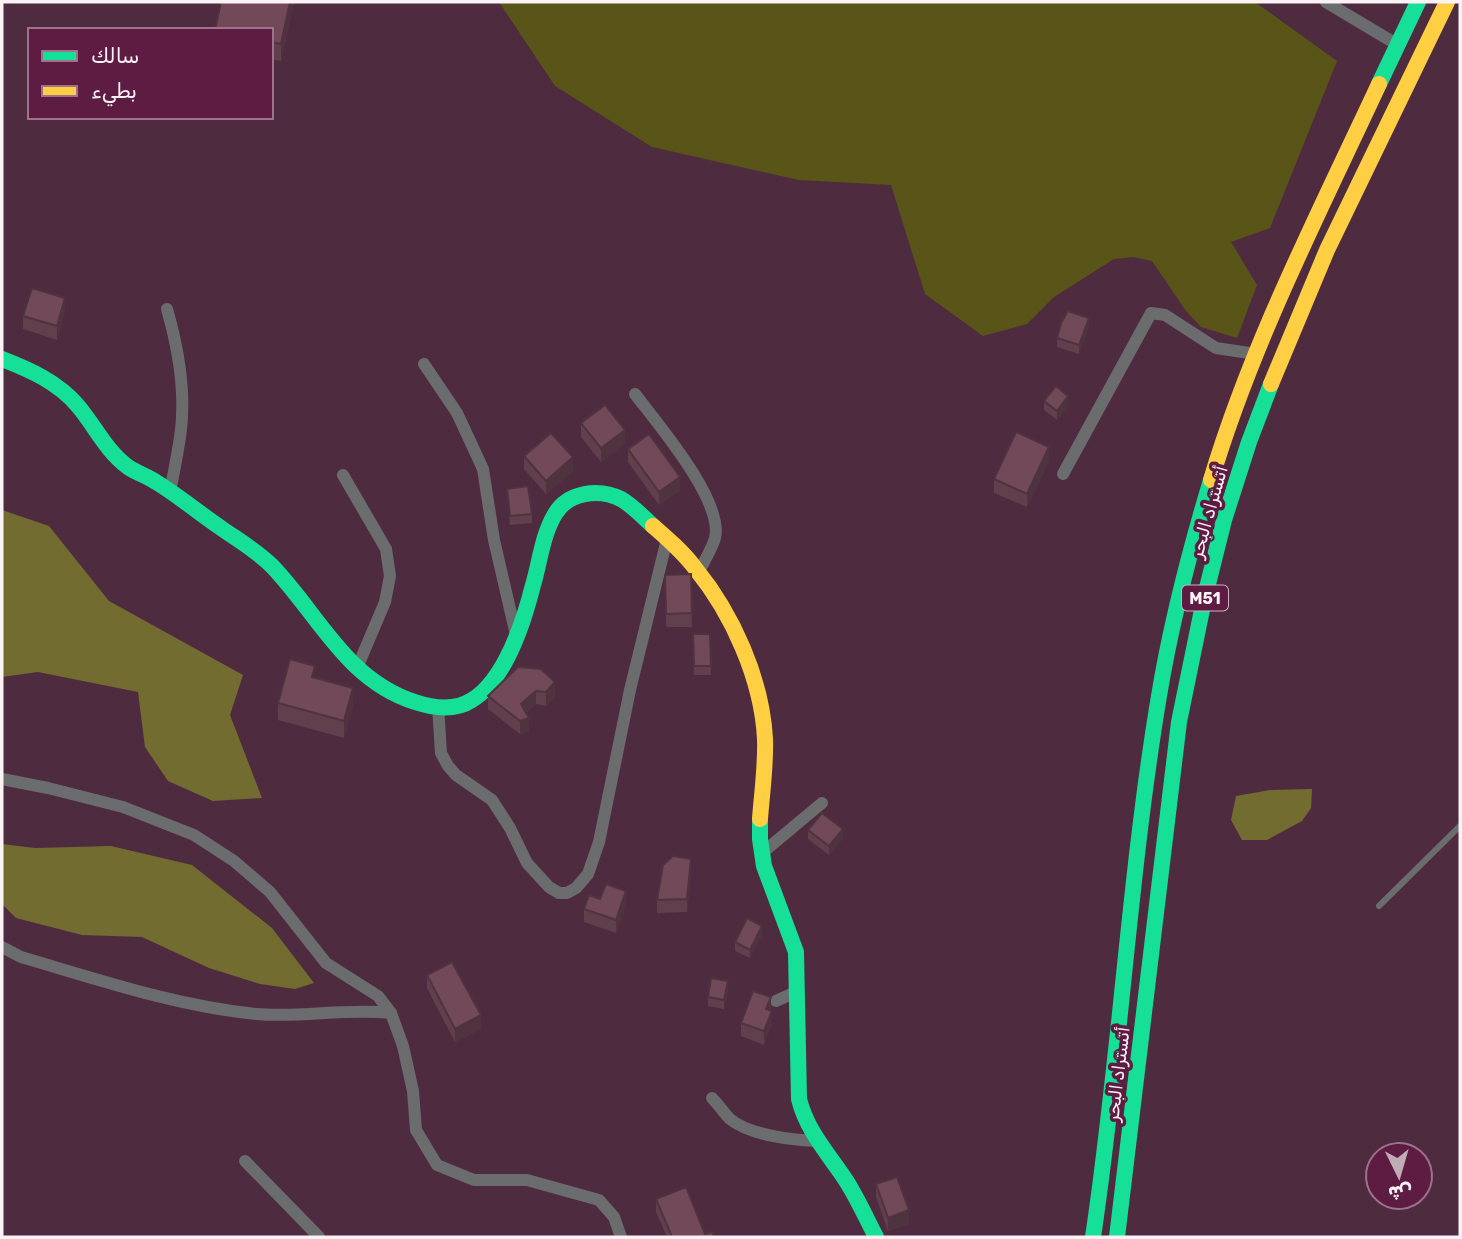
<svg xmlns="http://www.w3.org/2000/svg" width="1462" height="1239" font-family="Rubik,Cairo,sans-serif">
<rect width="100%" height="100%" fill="#4f2b40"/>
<polygon fill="#595417" points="499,2 1255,2 1337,61 1270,228 1231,242 1257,285 1237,338 1201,327 1186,311 1152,261 1133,257 1114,259 1054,297 1027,324 983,336 925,294 891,185 799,180 652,147 555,86"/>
<g fill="#726c30">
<polygon points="2,510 49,526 109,601 243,675 230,715 262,798 213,801 168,781 145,747 138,692 38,672 2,677"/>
<polygon points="1312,789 1311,808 1302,821 1267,840 1242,840 1231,820 1236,796 1270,790"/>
<polygon points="2,844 35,848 111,846 192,865 272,928 314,983 295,989 260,984 209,968 142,937 82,935 16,918 2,904"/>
</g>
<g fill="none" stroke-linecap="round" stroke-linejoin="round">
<polyline stroke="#6b6c6d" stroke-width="6" points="1379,906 1460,826"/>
<g stroke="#6b6c6d" stroke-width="12">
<polyline points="1326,2 1398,45"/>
<path d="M 167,309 C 177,344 184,381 182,417 C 181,442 174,468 170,493"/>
<polyline points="424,364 457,413 483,469 494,540 516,635"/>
<path d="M 635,394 C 657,423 724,501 715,538 C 712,549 704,561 699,572"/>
<polyline points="1063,474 1151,313 1165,315 1216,348 1256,354"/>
<polyline points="343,475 386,549 390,576 385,602 357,668"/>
<polyline points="438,706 441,753 448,766 456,775 492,800 510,828 527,863 549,887 559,893 567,893 576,888 588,874 599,842 630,690 667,539"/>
<polyline points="2,779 48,788 123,807 194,835 234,861 270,892 326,963 378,996 391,1013 403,1046 413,1091 416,1130 437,1165 474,1180 527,1180 599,1200 614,1217 621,1237"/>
<polyline points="761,854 822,803"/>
<path d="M 2,947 L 21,957 C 97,979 176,1006 256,1014 C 301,1018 346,1008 391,1013"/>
<polyline points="776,1001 798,991"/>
<path d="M 712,1098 C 718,1104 724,1113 730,1119 C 749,1135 792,1140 816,1141"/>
<polyline points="245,1161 319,1237"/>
</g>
<g stroke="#16e098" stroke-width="16">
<polyline points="1379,84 1418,2"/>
<path d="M 2,359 C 30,370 58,382 78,406 C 95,426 106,451 128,467 C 137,473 147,476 156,482 C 179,496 199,513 221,528 C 238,540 257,551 272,566 C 319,615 346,680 415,702 C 433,708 455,711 472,700 C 505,680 524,621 533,585 C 540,562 542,536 555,514 C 568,492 599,488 621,499 C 633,506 643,517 653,526"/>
<path d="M 760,819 L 760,839 L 764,866 L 796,952 L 799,1099 C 807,1131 827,1152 845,1179 C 857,1197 866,1218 876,1237"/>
<path d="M 1093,1237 C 1120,1057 1129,875 1159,696 C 1171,623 1190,550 1211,480"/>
<polyline points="1117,1237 1179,722 1204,600 1224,520 1249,442 1271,384"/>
</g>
<g stroke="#ffcf43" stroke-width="16">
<polyline points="1271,384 1327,250 1447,2"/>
<path d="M 1211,480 C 1252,343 1319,213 1379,84"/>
<path d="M 653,526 C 668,539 683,552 695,568 C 732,613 762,679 765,739 C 766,765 762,792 760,819"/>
</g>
</g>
<g fill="#613f4c">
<polygon points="294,2 281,61 271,59 271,30"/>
<polygon points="65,311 57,340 23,329 23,316"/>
<polygon points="1089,327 1079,354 1057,347 1057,338"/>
<polygon points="1044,401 1068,405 1057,420 1044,410"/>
<polygon points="581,423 625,443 601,462 581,437"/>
<polygon points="628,449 680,490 659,505 628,462"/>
<polygon points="524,456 573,471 546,494 524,469"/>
<polygon points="1049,461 1027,507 994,493 994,479"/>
<polygon points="507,489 532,514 532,523 510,525"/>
<polygon points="691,574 692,627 666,627 665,575"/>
<polygon points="693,634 710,634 711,675 694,675"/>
<polygon points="518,667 555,696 546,706 536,704 526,713 529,731 520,734 488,709 488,696"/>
<polygon points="315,678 353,705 344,738 278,720 278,703"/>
<polygon points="808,830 843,838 829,855 808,839"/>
<polygon points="691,873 687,912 657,913 657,900"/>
<polygon points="600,899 626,905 616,933 584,922 584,909"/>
<polygon points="762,935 750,958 735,951 735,942"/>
<polygon points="427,975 481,1029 455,1042 427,988"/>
<polygon points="728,990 724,1009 708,1006 708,997"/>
<polygon points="771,1010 772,1024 764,1045 741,1036 741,1023"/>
<polygon points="876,1184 909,1224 888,1231 876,1197"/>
<polygon points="656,1199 705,1234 714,1237 667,1237 656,1212"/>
</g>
<g fill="#4f333e">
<polygon points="290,2 294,2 281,61 281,44"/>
<polygon points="65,298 65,311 57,340 57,326"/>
<polygon points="1089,318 1089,327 1079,354 1079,345"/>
<polygon points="1068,396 1068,405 1057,420 1057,411"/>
<polygon points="625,430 625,443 601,462 601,448"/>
<polygon points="1049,447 1049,461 1027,507 1027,494"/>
<polygon points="573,457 573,471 546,494 546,481"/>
<polygon points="680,477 680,490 659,505 659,492"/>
<polygon points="555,682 555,696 546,706 546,692"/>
<polygon points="353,688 353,705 344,738 344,721"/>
<polygon points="536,691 536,704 521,717 521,704"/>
<polygon points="529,718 529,731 520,734 520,721"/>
<polygon points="843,829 843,838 829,855 829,846"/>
<polygon points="691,859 691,873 687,912 687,899"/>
<polygon points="626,891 626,905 616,933 616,920"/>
<polygon points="762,926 762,935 750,958 750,950"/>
<polygon points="728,981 728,990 724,1009 724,1000"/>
<polygon points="771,997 771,1010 766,1009"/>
<polygon points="772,1011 772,1024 764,1045 764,1031"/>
<polygon points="481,1015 481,1029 455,1042 455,1029"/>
<polygon points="909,1210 909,1224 888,1231 888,1218"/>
</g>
<g fill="#714958" stroke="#4f333e" stroke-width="2">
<polygon points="221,2 290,2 281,44 271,42 271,30 215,30"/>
<polygon points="32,288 65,298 57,326 23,316"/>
<polygon points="1068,311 1089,318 1079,345 1057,338 1061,323"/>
<polygon points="1056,386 1068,396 1057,411 1044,401"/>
<polygon points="605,405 625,430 601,448 581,423"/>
<polygon points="1016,432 1049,447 1027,494 994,479"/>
<polygon points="551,433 573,457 546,481 524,456"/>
<polygon points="649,434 680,477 659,492 628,449"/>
<polygon points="528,486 532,514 510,516 507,489"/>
<polygon points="691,574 692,613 666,614 665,575"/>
<polygon points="693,634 710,634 711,666 694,666"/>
<polygon points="290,659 315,666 312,677 353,688 344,721 278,703"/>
<polygon points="518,667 541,669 555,682 546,692 536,691 521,704 529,718 520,721 488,696"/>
<polygon points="822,813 843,829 829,846 808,830"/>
<polygon points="673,856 691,859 687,899 657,900 663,865"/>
<polygon points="606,884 626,891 616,920 584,909 589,895 600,899"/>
<polygon points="747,918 762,926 750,950 735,942"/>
<polygon points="452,962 481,1015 455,1029 427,975"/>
<polygon points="711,978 728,981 724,1000 708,997"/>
<polygon points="753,991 771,997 766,1009 772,1011 764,1031 741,1023"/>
<polygon points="897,1177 909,1210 888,1218 876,1184"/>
<polygon points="686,1187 705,1234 712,1232 714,1237 672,1237 656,1199"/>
</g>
<g text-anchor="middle" stroke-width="7" stroke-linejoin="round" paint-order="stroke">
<rect fill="#5e1c42" stroke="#ccb2c0" stroke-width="2" x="1182" y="585.5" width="46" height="25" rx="5"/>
<g font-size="16" font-weight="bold" fill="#fbf2f6">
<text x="1205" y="604">M51</text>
</g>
<g font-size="18" fill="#fbf2f6" stroke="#5e1c42">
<text transform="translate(1209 512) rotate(-74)" y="6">أتستراد البحر</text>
<text transform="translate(1118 1074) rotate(-83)" y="6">أتستراد البحر</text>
</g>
</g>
<rect width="1462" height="1239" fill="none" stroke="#fbf2f6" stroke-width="7"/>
<rect x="28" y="28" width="245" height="91" fill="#5e1c42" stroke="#9d728a" stroke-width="2"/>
<rect x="42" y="51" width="35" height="10" fill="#16e098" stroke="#9d728a" stroke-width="2"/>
<text x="91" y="63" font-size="21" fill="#fbf2f6">سالك</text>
<rect x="42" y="86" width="35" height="10" fill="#ffcf43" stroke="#9d728a" stroke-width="2"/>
<text x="91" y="98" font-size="21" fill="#fbf2f6">بطيء</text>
<g transform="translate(1399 1176) rotate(175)"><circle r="33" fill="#5e1c42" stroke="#9d728a" stroke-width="2"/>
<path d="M0-5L12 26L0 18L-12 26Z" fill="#bfacb6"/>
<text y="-10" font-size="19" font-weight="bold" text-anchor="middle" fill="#fbf2f6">ش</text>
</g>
</svg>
